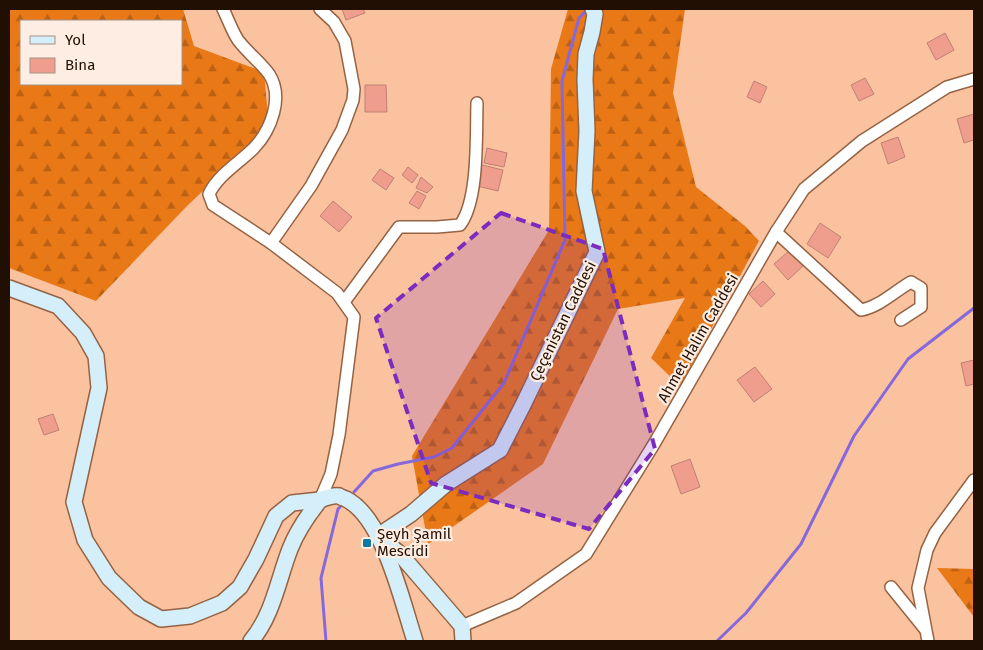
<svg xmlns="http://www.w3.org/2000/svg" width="983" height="650" font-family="'Fira Sans',sans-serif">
<defs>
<pattern id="forest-firs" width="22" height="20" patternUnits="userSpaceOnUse" patternTransform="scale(1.25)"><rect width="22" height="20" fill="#e97817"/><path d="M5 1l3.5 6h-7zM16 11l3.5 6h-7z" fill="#bc6113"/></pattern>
</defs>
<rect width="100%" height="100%" fill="#fac29f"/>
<g fill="url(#forest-firs)" fill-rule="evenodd">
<path d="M 9,9 L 183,9 L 194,46 L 264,72 L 269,128 L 187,206 L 96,301 L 9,268 ZM 21,21 L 181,21 L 181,84 L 21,84 Z"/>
<polygon points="568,9 685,9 673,93 696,187 745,226 759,241 680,386 651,358 685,298 618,309 543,464 428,544 412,456 549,230 551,69"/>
<polygon points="937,568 974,569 974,617"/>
</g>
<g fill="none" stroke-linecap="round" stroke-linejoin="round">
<g stroke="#8668db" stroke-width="3">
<polyline points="354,492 373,471 398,464 434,457 452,448 504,383 565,240 562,81 579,18 585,12"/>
<polyline points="326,641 321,578 338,509 340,507"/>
<polyline points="717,641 746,613 801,544 854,436 908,359 974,308"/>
</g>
</g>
<g fill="#ef9d8c" stroke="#bf8174">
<polygon points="342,9 363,9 365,13 346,20"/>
<polygon points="945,33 954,50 936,60 927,43"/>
<polygon points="865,78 874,94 859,101 851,85"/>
<polygon points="754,81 767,87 760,103 747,97"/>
<polygon points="365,85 386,85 387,112 365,112"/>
<polygon points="974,114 974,140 964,143 957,119"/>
<polygon points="898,137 905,157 888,164 881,143"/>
<polygon points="487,148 507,153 504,167 484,163"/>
<polygon points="478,164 503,170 498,191 473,185"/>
<polygon points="408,167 418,175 412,183 402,175"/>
<polygon points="380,169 394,178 386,190 372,180"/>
<polygon points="421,177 433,187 427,193 416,188"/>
<polygon points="417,191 426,196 419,209 409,203"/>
<polygon points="333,201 352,217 339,232 320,216"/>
<polygon points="820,223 841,237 828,258 807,244"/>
<polygon points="790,250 803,266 788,280 774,264"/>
<polygon points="763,281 775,294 761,307 749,294"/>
<polygon points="974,360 974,384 966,386 961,363"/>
<polygon points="755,367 772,389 754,402 737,380"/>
<polygon points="53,414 59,430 44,435 38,419"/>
<polygon points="690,459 700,487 681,494 671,466"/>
</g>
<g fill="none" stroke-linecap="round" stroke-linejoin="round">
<defs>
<g id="street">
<path d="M 223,9 C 228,19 232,31 238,40 C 247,52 260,62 269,74 C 284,97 271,130 254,148 C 239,163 218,175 209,194 L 213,205 L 271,243 L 337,293 L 354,317 L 339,435 L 331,474 L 320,500"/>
<path d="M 776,232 L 861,310 C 879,307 895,291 911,282 L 921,288 L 921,307 L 901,320"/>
<polyline points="271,243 311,186 342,130 353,100 354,89 345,41 334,22 320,9"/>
<path d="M 344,302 L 399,227 L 437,227 L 460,225 C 479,200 476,135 477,103"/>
<polyline points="891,587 925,629"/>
<polyline points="462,626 516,603 586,554 654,444 776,232 804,189 862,141 947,87 974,79"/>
<polyline points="928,641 918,588 927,550 935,533 974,480"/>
</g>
<g id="secondary">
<polyline points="9,288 58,306 83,333 96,356 99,388 74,502 85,540 109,578 139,607 161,619 190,616 222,603 240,587 256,559 276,516 292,503 320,500"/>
<path d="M 251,641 C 273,615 278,580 290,549 C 297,531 308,515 320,500 C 325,498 333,495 339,496 C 339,496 345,499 346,499 C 384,518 402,602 415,641"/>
<polyline points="463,641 462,626 400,554 378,536 411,514 446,484 500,450 523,405 597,252 584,191 587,131 585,80 586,54 592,32 595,14 593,9"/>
</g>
</defs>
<use href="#street" stroke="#956343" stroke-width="14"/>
<use href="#secondary" stroke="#956343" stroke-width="18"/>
<use href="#street" stroke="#fff" stroke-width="11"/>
<use href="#secondary" stroke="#d4eefa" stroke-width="15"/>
</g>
<path fill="#7b2cbf" fill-opacity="0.2" stroke="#7b2cbf" stroke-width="4" stroke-dasharray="10 6" stroke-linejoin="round" d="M 501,213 L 603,249 L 655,449 L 589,529 L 431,483 L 376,318 Z"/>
<rect fill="#0f79a4" stroke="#feede2" stroke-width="2" x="362" y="538" width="10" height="10" rx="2.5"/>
<g text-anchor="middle" stroke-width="4.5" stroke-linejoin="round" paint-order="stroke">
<g font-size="15" fill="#220f03" stroke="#feede2">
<text transform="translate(563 321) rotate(-64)" y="5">Çeçenistan Caddesi</text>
<text transform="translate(698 338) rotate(-60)" y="5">Ahmet Halim Caddesi</text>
</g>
<g font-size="15" fill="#220f03" stroke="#feede2" text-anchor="start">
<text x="377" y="539">Şeyh Şamil<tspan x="377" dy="17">Mescidi</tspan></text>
</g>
</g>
<rect width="983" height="650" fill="none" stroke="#220f03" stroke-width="20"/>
<rect x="20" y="20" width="162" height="65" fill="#feede2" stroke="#a69489"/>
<rect x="30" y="36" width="25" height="8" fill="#d4eefa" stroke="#a69489"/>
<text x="65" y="45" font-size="15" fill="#220f03">Yol</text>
<rect x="30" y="58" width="25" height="15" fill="#ef9d8c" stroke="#a69489"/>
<text x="65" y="70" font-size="15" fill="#220f03">Bina</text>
</svg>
